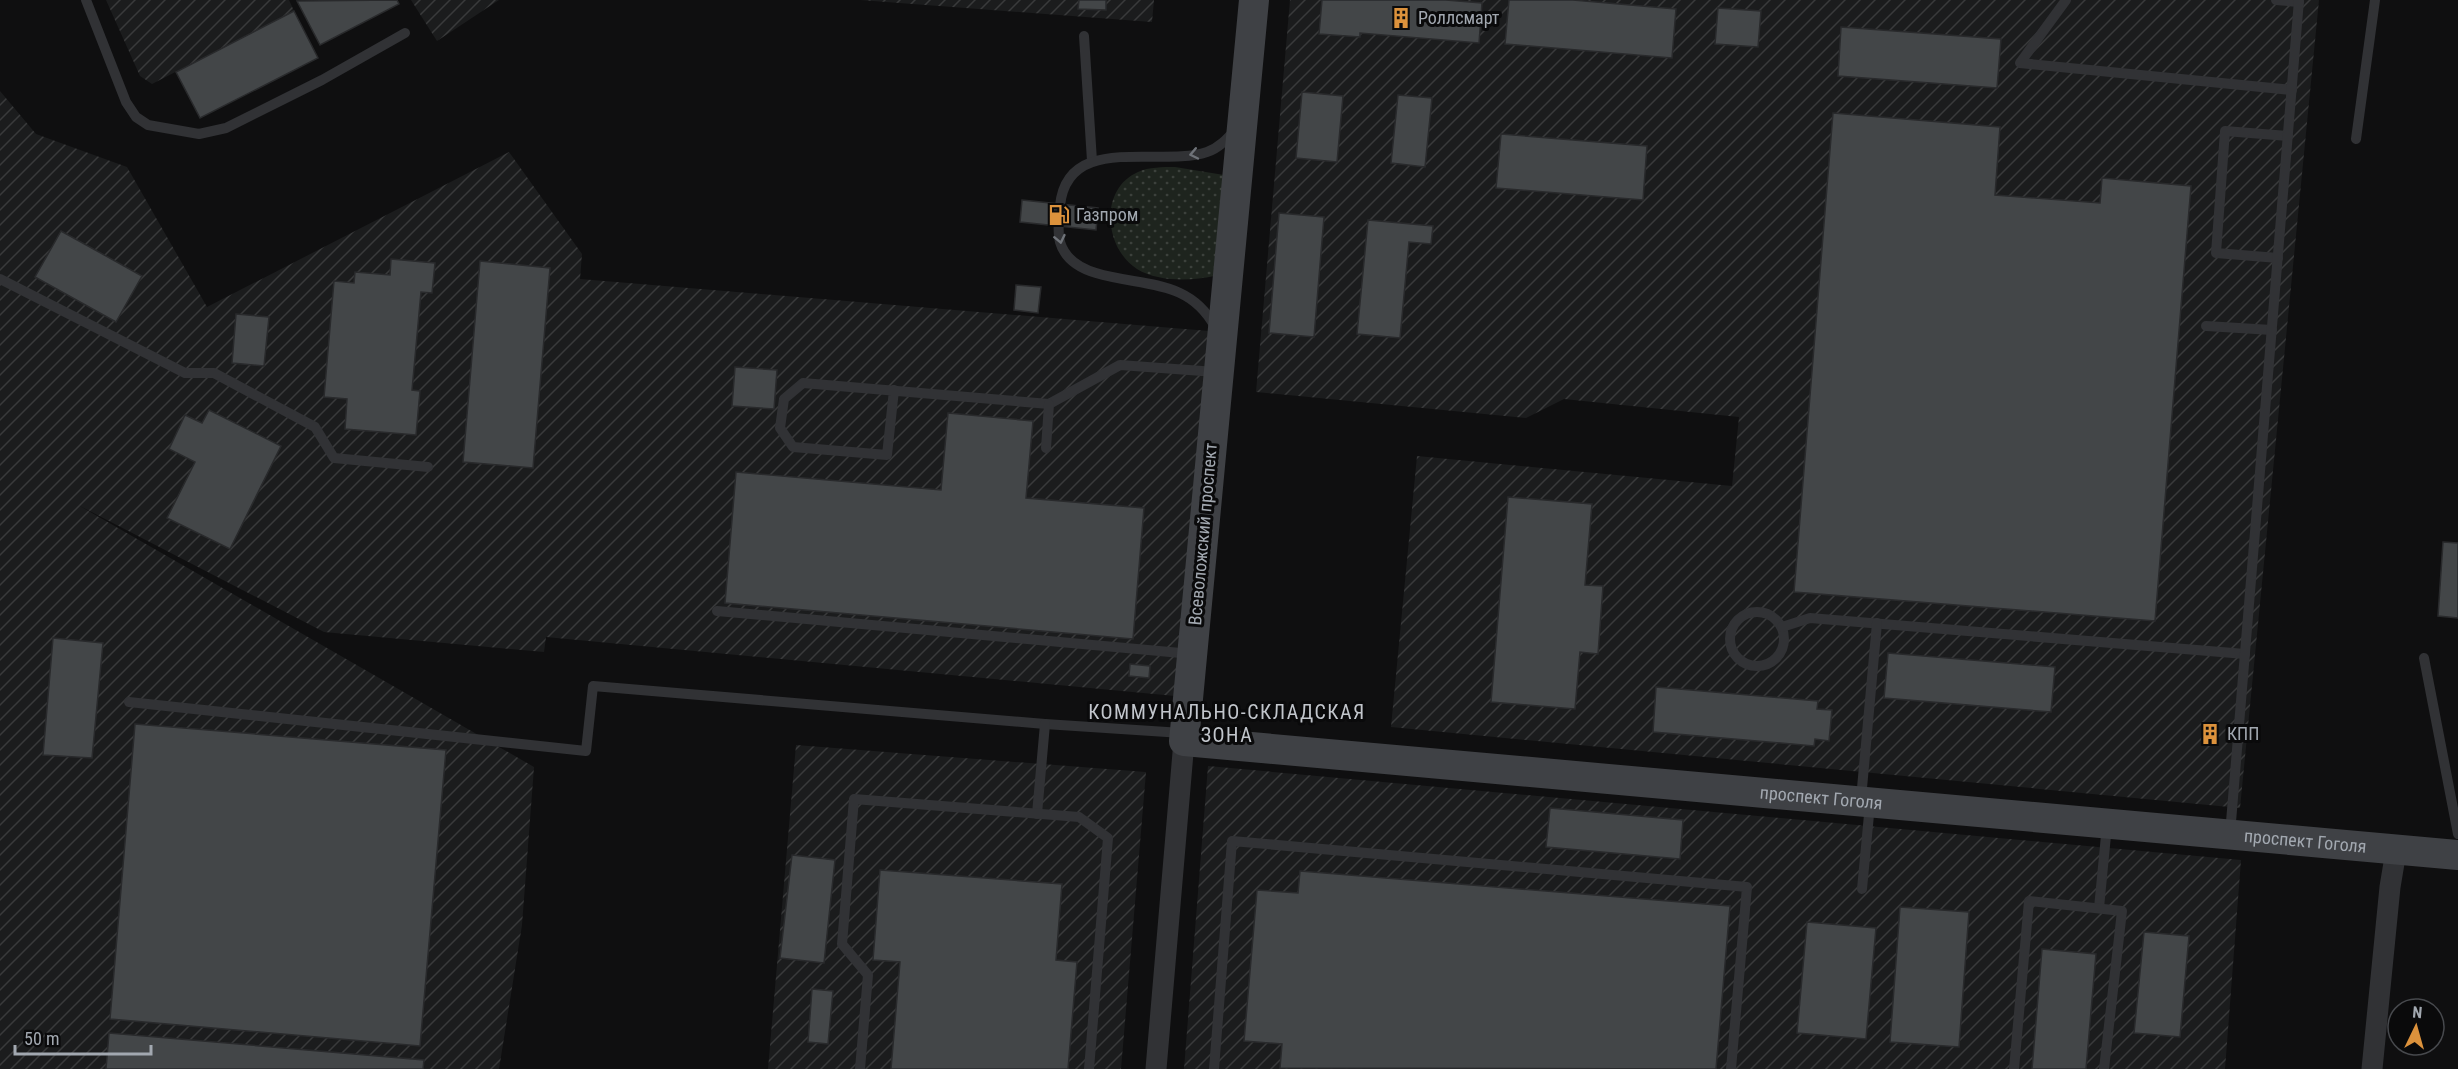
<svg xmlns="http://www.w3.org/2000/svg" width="2458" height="1069" font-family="'Roboto Condensed',sans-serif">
<defs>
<pattern id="industrial-furrows" width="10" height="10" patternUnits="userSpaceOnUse" patternTransform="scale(1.5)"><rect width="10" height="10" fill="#1b1c1d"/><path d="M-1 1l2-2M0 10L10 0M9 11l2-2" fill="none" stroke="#393a3b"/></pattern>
<pattern id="green-dots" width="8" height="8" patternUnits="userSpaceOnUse" patternTransform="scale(1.5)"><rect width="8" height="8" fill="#1e241e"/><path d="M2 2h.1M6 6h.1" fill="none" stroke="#3c413c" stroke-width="1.8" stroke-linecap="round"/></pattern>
</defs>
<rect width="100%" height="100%" fill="#0f0f10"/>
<g fill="url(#industrial-furrows)">
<polygon points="106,0 289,0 294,11 152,84 140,76"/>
<polygon points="411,0 499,0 437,41"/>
<polygon points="860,0 1154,0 1152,22"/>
<polygon points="1290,0 2319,0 2240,808 1391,727 1417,456 1732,486 1739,417 1564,399 1526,418 1256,392"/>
<polygon points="0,91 36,134 127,167 207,307 509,152 582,254 580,279 1209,331 1175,696 546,637 544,652 324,632 78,505 534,767 522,925 499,1069 0,1069"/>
<polygon points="796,745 1146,772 1121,1069 768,1069"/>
<polygon points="1208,766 2241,860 2225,1069 1184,1069"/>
</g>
<path fill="url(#green-dots)" d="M 1175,167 L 1224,175 L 1214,276 C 1191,281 1158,282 1137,269 C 1104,248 1099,189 1138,172 C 1149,167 1163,167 1175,167 Z"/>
<g fill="#434648" stroke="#292a2c" stroke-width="1.5">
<polygon points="397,0 399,4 320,45 297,1"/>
<polygon points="1079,0 1106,0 1106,10 1078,9"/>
<polygon points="1322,0 1446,0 1482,3 1479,43 1360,33 1360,37 1319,34"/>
<polygon points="1509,0 1573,0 1676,9 1672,58 1505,44"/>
<polygon points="1718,8 1761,11 1758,47 1715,44"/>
<polygon points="294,11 318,58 200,118 176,72"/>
<polygon points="1841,27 2001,39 1997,88 1838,76"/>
<polygon points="1302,92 1343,96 1337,162 1296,158"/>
<polygon points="1398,95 1432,98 1425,167 1391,163"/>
<polygon points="1833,113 2000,127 1995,195 2100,203 2102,178 2191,186 2155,621 1794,592"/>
<polygon points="1501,134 1647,146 1643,200 1496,188"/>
<polygon points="1022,200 1098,208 1096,230 1020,222"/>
<polygon points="1279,213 1324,217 1314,337 1269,333"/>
<polygon points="1368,220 1433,226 1431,244 1409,242 1400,338 1357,334"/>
<polygon points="61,231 142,276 116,322 35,277"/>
<polygon points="391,259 435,263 432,293 421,292 412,390 420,391 416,435 345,429 347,399 324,397 334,281 354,283 355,272 390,275"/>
<polygon points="480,261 550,268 533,468 463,462"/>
<polygon points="1016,285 1041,287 1038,313 1014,310"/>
<polygon points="236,314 269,317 264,366 232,363"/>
<polygon points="735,367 777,370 774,409 732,406"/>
<polygon points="209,410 281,446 230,549 167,518 195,462 169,449 185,415 202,423"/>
<polygon points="948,413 1033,421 1026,498 1144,508 1133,639 725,603 736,472 941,490"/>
<polygon points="1508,497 1592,504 1585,585 1603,586 1598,654 1580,652 1575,709 1491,702"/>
<polygon points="2443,542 2458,543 2458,618 2438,616"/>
<polygon points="53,638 103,643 92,758 43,755"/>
<polygon points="1888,653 2055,667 2051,712 1884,698"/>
<polygon points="1130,664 1150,666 1149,678 1129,676"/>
<polygon points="1656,687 1818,701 1817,709 1832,710 1829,741 1815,739 1814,746 1653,732"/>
<polygon points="135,724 446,750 420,1046 110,1019"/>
<polygon points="2204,725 2218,726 2216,743 2202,742"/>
<polygon points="1550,808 1683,820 1680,859 1546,847"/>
<polygon points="792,855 835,860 824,963 780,958"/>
<polygon points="880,870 1062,884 1056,960 1077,962 1068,1069 891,1069 900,962 873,960"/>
<polygon points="1300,871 1730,906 1716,1069 1280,1068 1282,1044 1244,1041 1257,890 1298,893"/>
<polygon points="1900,907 1969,912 1959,1047 1890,1042"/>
<polygon points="1807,922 1876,928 1866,1039 1797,1033"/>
<polygon points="2144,932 2189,936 2180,1037 2134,1033"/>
<polygon points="2042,949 2096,954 2086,1069 2032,1069"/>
<polygon points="812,989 833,991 828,1044 808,1042"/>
<polygon points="109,1033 424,1060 423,1069 106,1069"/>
</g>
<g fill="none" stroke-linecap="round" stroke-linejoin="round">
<g stroke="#313235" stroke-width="10">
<polyline points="86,0 126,102 136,117 148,125 199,134 226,128 322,80 405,33"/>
<polyline points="2066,0 2020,63 2292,90"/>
<polyline points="2276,0 2299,2"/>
<polyline points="1084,36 1092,161"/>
<polyline points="2356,139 2375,0"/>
<polyline points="2278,258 2216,253 2225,131 2288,136"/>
<polyline points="0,279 185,373 214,373 315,427 334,458 428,467"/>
<polyline points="2206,326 2272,330"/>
<path d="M 1215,327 C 1189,278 1142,287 1096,273 C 1079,268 1065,259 1060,242 C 1057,230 1059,218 1060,206 C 1067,132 1160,168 1207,152 C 1219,148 1227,139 1235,130"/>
<polyline points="894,390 887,455 793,447 780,428 784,399 803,383 1049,404 1120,365 1216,372"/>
<polyline points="1046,448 1049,404"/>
<polyline points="717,611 1192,654"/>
<circle cx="1757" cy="639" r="27"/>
<polyline points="1782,627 1810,618 2245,654"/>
<polyline points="2424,658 2458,834"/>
<polyline points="129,702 586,751 593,686 1045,724 1182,733"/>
<polyline points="1861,799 1877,623"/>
<polyline points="1037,814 1045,724"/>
<polyline points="2230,834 2299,0"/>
<polyline points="1862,889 1870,804"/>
<polyline points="2099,908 2107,825"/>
<polyline points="860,1069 868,975 842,944 854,799 1079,817 1108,838 1089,1069"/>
<polyline points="1214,1069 1232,841 1747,887 1731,1069"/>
<polyline points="2014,1069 2029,901 2122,911 2104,1069"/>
</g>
<g stroke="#313235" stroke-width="21">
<polyline points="1156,1069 1184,741"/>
<polyline points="2372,1069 2390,887 2396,851"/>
</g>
<path stroke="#3f4145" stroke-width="30" id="s1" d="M 1254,0 L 1184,741 L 2458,855"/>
</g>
<defs><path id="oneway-chevron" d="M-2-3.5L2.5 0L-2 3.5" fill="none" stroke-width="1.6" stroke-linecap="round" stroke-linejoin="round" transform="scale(1.5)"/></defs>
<g stroke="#6f7379">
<use href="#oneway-chevron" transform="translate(1194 154) rotate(168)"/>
<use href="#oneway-chevron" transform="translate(1060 239) rotate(78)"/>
</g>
<defs>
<symbol id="building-bare" viewBox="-9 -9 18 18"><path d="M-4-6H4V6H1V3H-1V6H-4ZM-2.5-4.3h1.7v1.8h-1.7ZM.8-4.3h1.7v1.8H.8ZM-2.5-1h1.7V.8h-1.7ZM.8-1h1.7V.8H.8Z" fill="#dc923c" stroke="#0a0a0b" stroke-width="2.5" paint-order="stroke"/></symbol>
<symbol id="fuel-bare" viewBox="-9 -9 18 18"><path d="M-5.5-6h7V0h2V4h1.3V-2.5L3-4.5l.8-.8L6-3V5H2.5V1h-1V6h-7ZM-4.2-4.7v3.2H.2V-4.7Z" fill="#dc923c" stroke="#0a0a0b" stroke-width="2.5" paint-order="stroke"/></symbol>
</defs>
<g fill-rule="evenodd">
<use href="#building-bare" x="1386" y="3" width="30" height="30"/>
<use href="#fuel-bare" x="1044" y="200" width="30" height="30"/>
<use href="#building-bare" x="2195" y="719" width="30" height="30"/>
</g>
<g text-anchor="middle" stroke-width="6" stroke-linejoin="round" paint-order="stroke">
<g font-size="18" fill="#a2a8b0" stroke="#0a0a0b" text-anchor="start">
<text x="1418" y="24">Роллсмарт</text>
<text x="1076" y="221">Газпром</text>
<text x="2227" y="740">КПП</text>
</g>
<g font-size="18" fill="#a2a8b0" stroke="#0a0a0b">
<text transform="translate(1203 534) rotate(-85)" y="6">Всеволожский проспект</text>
<text dy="6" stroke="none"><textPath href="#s1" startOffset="1384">проспект Гоголя</textPath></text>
<text dy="6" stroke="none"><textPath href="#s1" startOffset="1870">проспект Гоголя</textPath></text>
</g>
<g font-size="20" letter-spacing="1.5" fill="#c2c6cc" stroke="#0a0a0b">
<text x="1227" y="719">КОММУНАЛЬНО-СКЛАДСКАЯ<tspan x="1227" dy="23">ЗОНА</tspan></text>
</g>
</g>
<g transform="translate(2416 1027) rotate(5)"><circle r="28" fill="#0a0a0b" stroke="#47494d" stroke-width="1.5"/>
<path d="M0-4.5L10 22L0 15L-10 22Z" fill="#dc923c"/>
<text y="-9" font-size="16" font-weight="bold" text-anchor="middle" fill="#a2a8b0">N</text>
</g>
<path d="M15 1045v9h136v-9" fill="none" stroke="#a2a8b0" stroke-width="3"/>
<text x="24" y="1045" font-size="18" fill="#a2a8b0" stroke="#0a0a0b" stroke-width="4.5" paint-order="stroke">50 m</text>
</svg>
